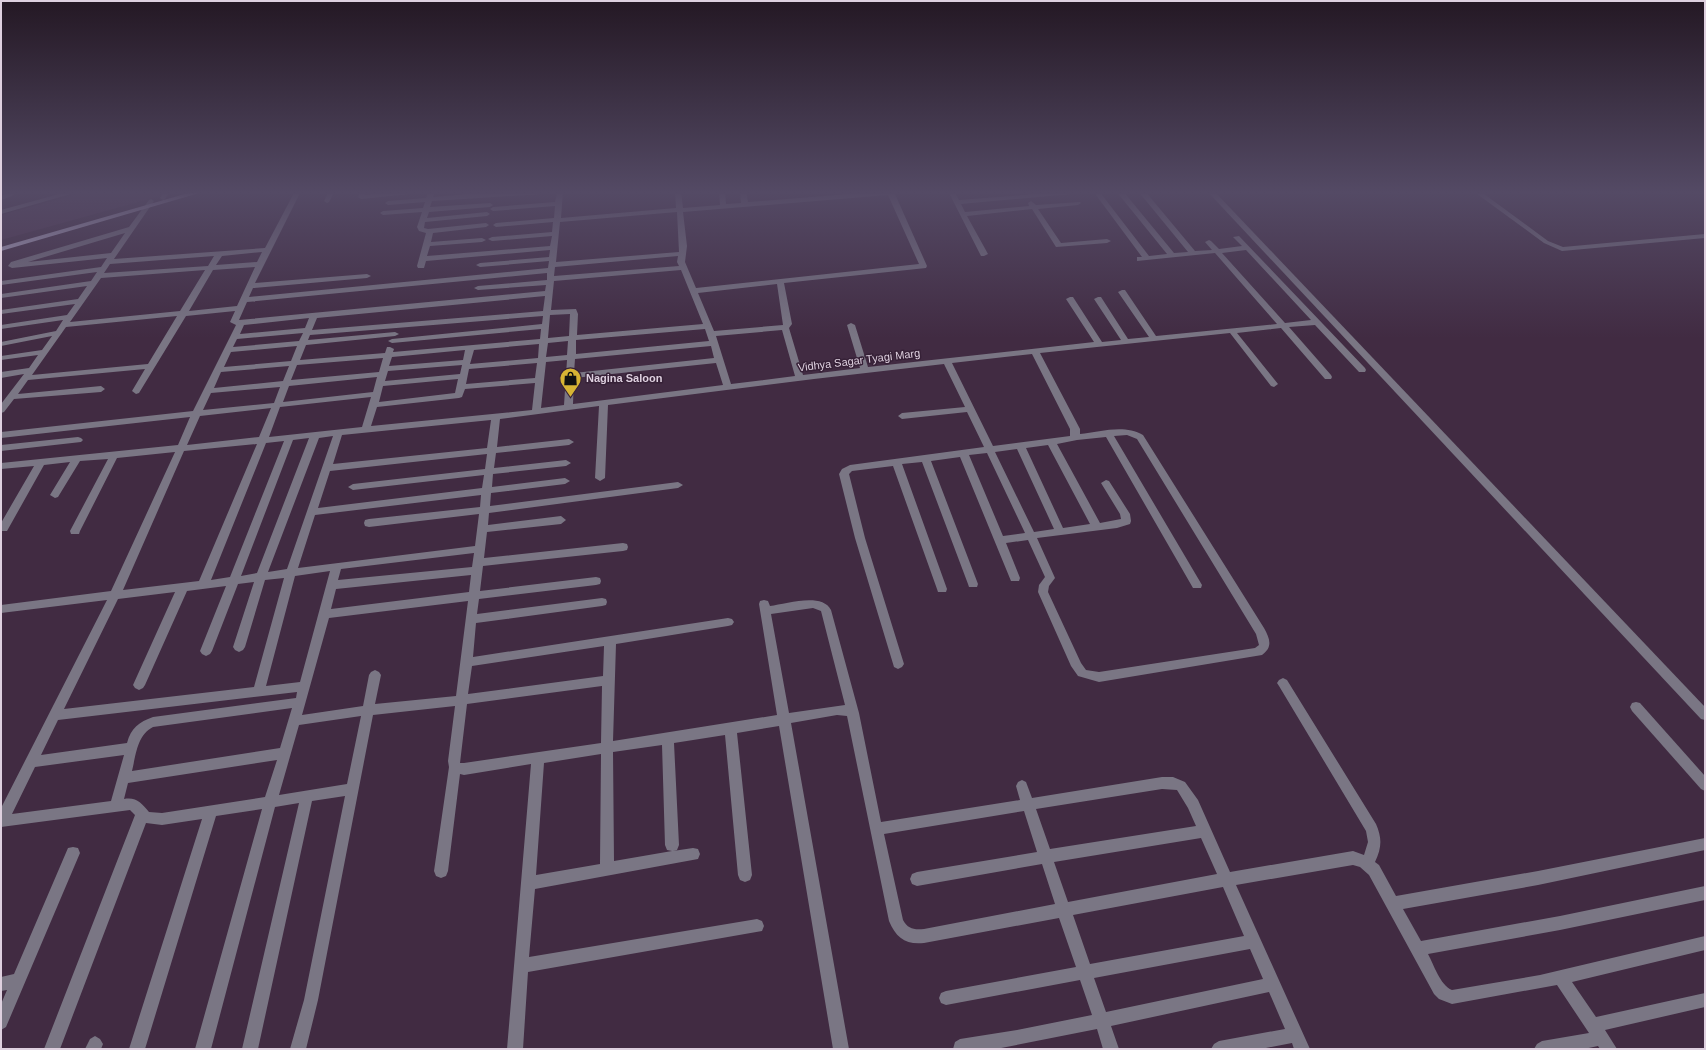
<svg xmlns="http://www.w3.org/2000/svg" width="1706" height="1050" font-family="Arial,sans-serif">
<rect width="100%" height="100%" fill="#412b42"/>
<polygon fill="#4d334f" points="89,191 162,191 160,196 1,240 1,215"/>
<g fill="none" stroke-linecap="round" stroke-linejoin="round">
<g fill="#7a7684" fill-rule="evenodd">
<polygon points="10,191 17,191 12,196 1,200 1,196"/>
<polygon points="43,191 49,191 49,192 46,194"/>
<polygon points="70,191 81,191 1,214 1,210"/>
<polygon points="164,191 170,191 165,199 163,200 160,198"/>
<path d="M 295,191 L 301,191 L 255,283 L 367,274 L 371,276 L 367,278 L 253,288 L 249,297 L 548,268 L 549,261 L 480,267 L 476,265 L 480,263 L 549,257 L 550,250 L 426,261 L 424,268 L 418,268 L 417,266 L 426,233 L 419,231 L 417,227 L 422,212 L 383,215 L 380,213 L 383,211 L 423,208 L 425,202 L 388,205 L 385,203 L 388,201 L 426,198 L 429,191 L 435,191 L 433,197 L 492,192 L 495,194 L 529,191 L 563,191 L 561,218 L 676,208 L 675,191 L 681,191 L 683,208 L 720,205 L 719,191 L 725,191 L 726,204 L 741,203 L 740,191 L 746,191 L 748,202 L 886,191 L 914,191 L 911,193 L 895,194 L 927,266 L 926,268 L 784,283 L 792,324 L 789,328 L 803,375 L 860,368 L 847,325 L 851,323 L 855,325 L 868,367 L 1094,342 L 1066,299 L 1070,297 L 1073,297 L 1102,342 L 1121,340 L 1094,299 L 1098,297 L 1101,297 L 1128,339 L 1149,337 L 1118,292 L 1122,290 L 1125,290 L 1156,336 L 1277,324 L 1215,253 L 1137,261 L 1137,257 L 1142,257 L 1093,191 L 1099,191 L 1149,256 L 1167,254 L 1116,191 L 1123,191 L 1174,253 L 1188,252 L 1138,191 L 1145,191 L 1195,251 L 1212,250 L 1205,242 L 1209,240 L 1211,241 L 1219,249 L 1242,246 L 1233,237 L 1239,236 L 1365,368 L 1366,370 L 1365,372 L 1359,372 L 1315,325 L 1289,327 L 1331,375 L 1332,377 L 1331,379 L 1325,379 L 1281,328 L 1237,333 L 1278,384 L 1274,387 L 1271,386 L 1230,333 L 1040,353 L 1080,429 L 1080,434 C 1100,432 1124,424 1143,435 L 1264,628 C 1270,639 1273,647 1262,655 L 1099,682 L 1078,676 L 1071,666 L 1038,592 L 1039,585 L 1045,577 L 1028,540 L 1006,543 L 1020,578 L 1019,581 L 1011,581 L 960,457 L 931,461 L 978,584 L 977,587 L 969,587 L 968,584 L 922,462 L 902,464 L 947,589 L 946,592 L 938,592 L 937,589 L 893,466 L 852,471 L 849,474 L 865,538 L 904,664 L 902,667 L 898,669 L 894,667 L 855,538 L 839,474 L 842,469 L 850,465 L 984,447 L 967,412 L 902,419 L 898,416 L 902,413 L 965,407 L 944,364 L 814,379 L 608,405 L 605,478 L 600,481 L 595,478 L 599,406 L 500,419 L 497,447 L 569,439 L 574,442 L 569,445 L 496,453 L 494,468 L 566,460 L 571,463 L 566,466 L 493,474 L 492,487 L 565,478 L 570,481 L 565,484 L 491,493 L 490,506 L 678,482 L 683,485 L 678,488 L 489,513 L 488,525 L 561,516 L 566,520 L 561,524 L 487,532 L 484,558 L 623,543 L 627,544 L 628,547 L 627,550 L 623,551 L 483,566 L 480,591 L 596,577 L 600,578 L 601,581 L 600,584 L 596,585 L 479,599 L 477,614 L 602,598 L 606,599 L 607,602 L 606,605 L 602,606 L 476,623 L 473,657 L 728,618 L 732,619 L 734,622 L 732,625 L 728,626 L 616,644 L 613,741 L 777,715 L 759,604 L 760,601 L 764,600 L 768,601 L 770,606 C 786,604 822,592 831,610 L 859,713 L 881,822 L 1020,800 L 1016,786 L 1018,782 L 1022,780 L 1026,782 L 1032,798 L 1162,777 L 1173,777 L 1185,782 L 1198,800 L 1230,872 L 1353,851 L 1364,855 L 1368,842 L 1366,831 L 1279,686 L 1277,683 L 1279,680 L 1283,678 L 1287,680 L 1376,824 C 1382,838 1382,847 1375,862 L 1379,865 L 1396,896 L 1538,871 L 1705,838 L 1705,850 L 1538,885 L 1403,909 L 1421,941 L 1560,916 L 1705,886 L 1705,900 L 1560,930 L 1428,954 C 1434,965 1440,985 1452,990 L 1540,975 L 1705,936 L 1705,950 L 1572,982 L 1596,1017 L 1705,993 L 1705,1007 L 1605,1030 L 1617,1049 L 1600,1049 L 1598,1046 L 1584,1049 L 1534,1049 L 1537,1044 L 1542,1041 L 1589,1033 L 1557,985 L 1452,1004 L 1439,999 L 1434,994 L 1369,875 L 1360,867 L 1353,865 L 1236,885 L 1310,1049 L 1294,1049 L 1292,1043 L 1261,1049 L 1211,1049 L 1214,1044 L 1219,1041 L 1285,1029 L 1269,992 L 1111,1026 L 1119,1049 L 1103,1049 L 1097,1029 L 996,1049 L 953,1049 L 955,1042 L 960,1039 L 1017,1030 L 1092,1015 L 1080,980 L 946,1005 L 941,1003 L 939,998 L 941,993 L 946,991 L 1076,967 L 1059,918 L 924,943 C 906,945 896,938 889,921 L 847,716 L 837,715 L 791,723 L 849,1049 L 833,1049 L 779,726 L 737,733 L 752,875 L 750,880 L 745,882 L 740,880 L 738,875 L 725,735 L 674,743 L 679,845 L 677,850 L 673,851 L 693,848 L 698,849 L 700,854 L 698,859 L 535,889 L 529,957 L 757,919 L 762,921 L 764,926 L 762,931 L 528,972 L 523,1049 L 507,1049 L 531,764 L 464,775 L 460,774 L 448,871 L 446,876 L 441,878 L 436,876 L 434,871 L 449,767 L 448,761 L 455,706 L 373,715 L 318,1000 L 306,1049 L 290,1049 L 304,1000 L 345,796 L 312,801 L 258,1049 L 242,1049 L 299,803 L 275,807 L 211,1049 L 195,1049 L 262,809 L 216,816 L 145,1049 L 129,1049 L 202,819 L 162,825 L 146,823 L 60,1049 L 44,1049 L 135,815 L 130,810 L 1,827 L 1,808 L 107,600 L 1,613 L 1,605 L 111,591 L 175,452 L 117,458 L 80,531 L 79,534 L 71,534 L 70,531 L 108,459 L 80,461 L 58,497 L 55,498 L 50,495 L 70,462 L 44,465 L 7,531 L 1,531 L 1,523 L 34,466 L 1,469 L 1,463 L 178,445 L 190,417 L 1,438 L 1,432 L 193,411 L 236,325 L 230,322 L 235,311 L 186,316 L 139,393 L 136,394 L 132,391 L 145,369 L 28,380 L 18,394 L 101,386 L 105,389 L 101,392 L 14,399 L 4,412 L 1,413 L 1,404 L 24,374 L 1,378 L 1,372 L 29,368 L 38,355 L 1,360 L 1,356 L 42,350 L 52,336 L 1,346 L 1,342 L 56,331 L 63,320 L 1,329 L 1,325 L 67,315 L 75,304 L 1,314 L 1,310 L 78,299 L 87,286 L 1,298 L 1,294 L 91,281 L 97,272 L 1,285 L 1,281 L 101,267 L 107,258 L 12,268 L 8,266 L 11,262 L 129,227 L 149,200 L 151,199 L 154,201 L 114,259 L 265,248 ZM 557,193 L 555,202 L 493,207 L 490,209 L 493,211 L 555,206 L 554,218 L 496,223 L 493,225 L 496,227 L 553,222 L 552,232 L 492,237 L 488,239 L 492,241 L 552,236 L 550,246 L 427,256 L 430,246 L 482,242 L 486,240 L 482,238 L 431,242 L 433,233 L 486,227 L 489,225 L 486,223 L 428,229 L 424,228 L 425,222 L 487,216 L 490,214 L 487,212 L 427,218 L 429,212 L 490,207 L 493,205 L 490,203 L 430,207 L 432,201 ZM 888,195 L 919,264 L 696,288 L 685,262 L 687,246 L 683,212 ZM 677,212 L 679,252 L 556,262 L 560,222 ZM 125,233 L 111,253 L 28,262 ZM 1246,250 L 1311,320 L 1285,323 L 1222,253 ZM 262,252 L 257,262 L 216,265 L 222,256 ZM 214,256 L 208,266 L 104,273 L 110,264 ZM 678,256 L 677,262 L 679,266 L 554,276 L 555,267 ZM 255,267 L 237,306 L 189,311 L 213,270 ZM 205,270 L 180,311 L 70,322 L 101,278 ZM 681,270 L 703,324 L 577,335 L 578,314 L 576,309 L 551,310 L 554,281 ZM 547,273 L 547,280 L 478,286 L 474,288 L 478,290 L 546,285 L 545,291 L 239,320 L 247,302 ZM 777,284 L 783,325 L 714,331 L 698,293 ZM 545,296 L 543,311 L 312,330 L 317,318 ZM 570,314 L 569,336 L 548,338 L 550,315 ZM 177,316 L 148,364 L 32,375 L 66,327 ZM 543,316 L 542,324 L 392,339 L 388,341 L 392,343 L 541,329 L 540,339 L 393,352 L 394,349 L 390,347 L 387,347 L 385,353 L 300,360 L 306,345 L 395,336 L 399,334 L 395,332 L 308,340 L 310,335 ZM 309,318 L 305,328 L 240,334 L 244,325 ZM 705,329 L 709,341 L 576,354 L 576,340 ZM 782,330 L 795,376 L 731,384 L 716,336 ZM 303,333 L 299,341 L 233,347 L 237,339 ZM 568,341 L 567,355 L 546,357 L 548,343 ZM 539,344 L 538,358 L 470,364 L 474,350 ZM 297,346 L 291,361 L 224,367 L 231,352 ZM 711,346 L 714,358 L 574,373 L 575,359 ZM 465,350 L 463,360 L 389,366 L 392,357 ZM 1032,354 L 1070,429 L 1070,436 L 993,446 L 952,363 ZM 383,358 L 379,372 L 291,380 L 297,365 ZM 567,360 L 564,405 L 541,408 L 546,362 ZM 537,363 L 535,378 L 466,384 L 469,369 ZM 716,363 L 723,385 L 573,404 L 574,378 ZM 462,365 L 460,374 L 385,381 L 388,371 ZM 289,366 L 283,381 L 214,388 L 221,372 ZM 377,377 L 373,392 L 283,402 L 289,386 ZM 458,379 L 455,393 L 379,402 L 383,386 ZM 535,383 L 532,410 L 371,426 L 377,407 L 459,398 L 462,397 L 465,389 ZM 280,387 L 274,403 L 203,410 L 211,393 ZM 371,397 L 362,427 L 269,437 L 280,407 ZM 271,408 L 259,437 L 187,445 L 200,416 ZM 491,420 L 487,448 L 333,464 L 342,435 ZM 1127,435 L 1137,439 L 1256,634 L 1259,645 L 1255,648 L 1099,672 L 1086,670 L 1081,663 L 1048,592 L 1049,586 L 1055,578 L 1037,538 L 1117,528 L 1130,524 L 1131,521 L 1130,514 L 1109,481 L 1106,480 L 1101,483 L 1120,514 L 1121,519 L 1100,523 L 1057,444 L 1077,440 L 1106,437 L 1193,588 L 1201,588 L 1202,585 L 1114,436 ZM 333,436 L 287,569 L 268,572 L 319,438 ZM 309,438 L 257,573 L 241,576 L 293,440 ZM 284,441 L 230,577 L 211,580 L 266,443 ZM 257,444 L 199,581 L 123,590 L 184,451 ZM 1048,445 L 1090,524 L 1063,528 L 1026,448 ZM 1017,449 L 1054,529 L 1034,532 L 995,452 ZM 987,453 L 1025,533 L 1003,536 L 969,455 ZM 487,454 L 485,469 L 353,484 L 348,487 L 353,490 L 484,475 L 482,488 L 318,508 L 330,471 ZM 481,495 L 480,507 L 369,519 L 365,520 L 364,523 L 365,526 L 369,527 L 479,514 L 475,546 L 298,568 L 315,515 ZM 474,553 L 472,567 L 338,580 L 341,569 ZM 330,571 L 300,682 L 266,686 L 295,576 ZM 471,575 L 469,592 L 331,609 L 336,589 ZM 284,578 L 254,687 L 64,709 L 118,599 L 175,592 L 133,685 L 135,688 L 139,690 L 143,688 L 145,685 L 187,591 L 226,586 L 200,651 L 202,654 L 206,656 L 210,654 L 212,651 L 238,584 L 254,582 L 233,647 L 235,650 L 239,652 L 243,650 L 245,647 L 265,580 ZM 468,601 L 456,696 L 375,704 L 381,675 L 379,672 L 375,670 L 371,672 L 369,675 L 363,706 L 302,715 L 329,618 ZM 813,608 L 821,611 L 845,705 L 789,713 L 771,614 ZM 604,646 L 603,676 L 468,694 L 472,666 ZM 602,686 L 601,743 L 464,763 L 460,763 L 467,704 ZM 297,692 L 296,698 L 153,717 C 139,722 131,728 127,743 L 41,755 L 58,720 ZM 292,708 L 280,748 L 132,771 C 136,755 137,735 153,727 ZM 361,716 L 347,784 L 279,795 L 299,725 ZM 662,745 L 665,845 L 667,850 L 672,851 L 614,861 L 613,752 ZM 601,754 L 600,864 L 536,875 L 544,763 ZM 124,755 L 111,801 L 12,814 L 35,767 ZM 277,760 L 265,797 L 162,813 L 149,812 C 141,803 137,797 124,799 L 128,783 ZM 1162,789 L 1177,790 L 1188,808 L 1196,826 L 1050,849 L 1036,809 ZM 1024,811 L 1037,852 L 917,872 L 912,874 L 910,879 L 912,884 L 917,886 L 1042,864 L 1055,904 L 924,929 C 914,930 908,929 903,920 L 884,834 ZM 1201,838 L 1217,874 L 1068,902 L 1054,862 ZM 1223,887 L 1244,936 L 1090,964 L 1073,915 ZM 1250,949 L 1263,979 L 1106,1012 L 1094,978 Z"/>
<polygon points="329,191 335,191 329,202 327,203 324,201"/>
<polygon points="360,191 366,191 365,195 400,191 423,191 420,193 361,199 358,197"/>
<polygon points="948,191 954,191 959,200 1075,191 1074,193 1072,194 961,204 965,212 1029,206 1028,203 1031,201 1036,205 1080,202 1081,203 1078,205 1038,209 1061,243 1107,239 1111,241 1107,243 1056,247 1032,209 967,216 988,254 984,256 981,256"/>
<polygon points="1207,191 1214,191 1705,707 1705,720 1701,719"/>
<polygon points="1473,191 1480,191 1548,241 1563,247 1705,234 1705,238 1562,251 1544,243"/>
<polygon points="78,437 81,438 83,440 81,442 1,451 1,445"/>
<polygon points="1636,702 1640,703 1705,776 1705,791 1701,789 1632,711 1630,707 1632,703"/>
<polygon points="73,847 78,848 80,853 6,1027 1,1030 1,1004 7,990 1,991 1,977 14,974 68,848"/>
<polygon points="95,1036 100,1039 103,1044 101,1049 85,1049 90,1039"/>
</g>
<polygon fill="#bfb7d4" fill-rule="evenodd" points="195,191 206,191 1,251 1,247"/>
</g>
<linearGradient id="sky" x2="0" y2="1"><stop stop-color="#241824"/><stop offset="0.57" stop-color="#544a65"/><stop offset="1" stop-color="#544a65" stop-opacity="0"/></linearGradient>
<rect width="1706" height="338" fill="url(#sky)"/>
<defs>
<symbol id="shop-pin" viewBox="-11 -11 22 30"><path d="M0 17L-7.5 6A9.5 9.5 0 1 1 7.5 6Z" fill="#d7b434" stroke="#362137"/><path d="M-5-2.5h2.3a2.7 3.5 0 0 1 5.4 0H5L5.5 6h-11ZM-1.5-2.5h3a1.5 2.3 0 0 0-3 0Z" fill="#111"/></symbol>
</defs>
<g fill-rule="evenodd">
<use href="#shop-pin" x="558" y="366" width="25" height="34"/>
</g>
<g text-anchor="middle" stroke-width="3" stroke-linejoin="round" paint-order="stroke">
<g font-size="11" fill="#ded0df" stroke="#362137">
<text transform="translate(859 360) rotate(-7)" y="4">Vidhya Sagar Tyagi Marg</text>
</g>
<g font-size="11" font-weight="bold" fill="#ded0df" stroke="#362137" text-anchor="start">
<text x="586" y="382">Nagina Saloon</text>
</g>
</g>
<rect width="1706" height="1050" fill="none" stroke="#ded0df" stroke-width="4"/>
</svg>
